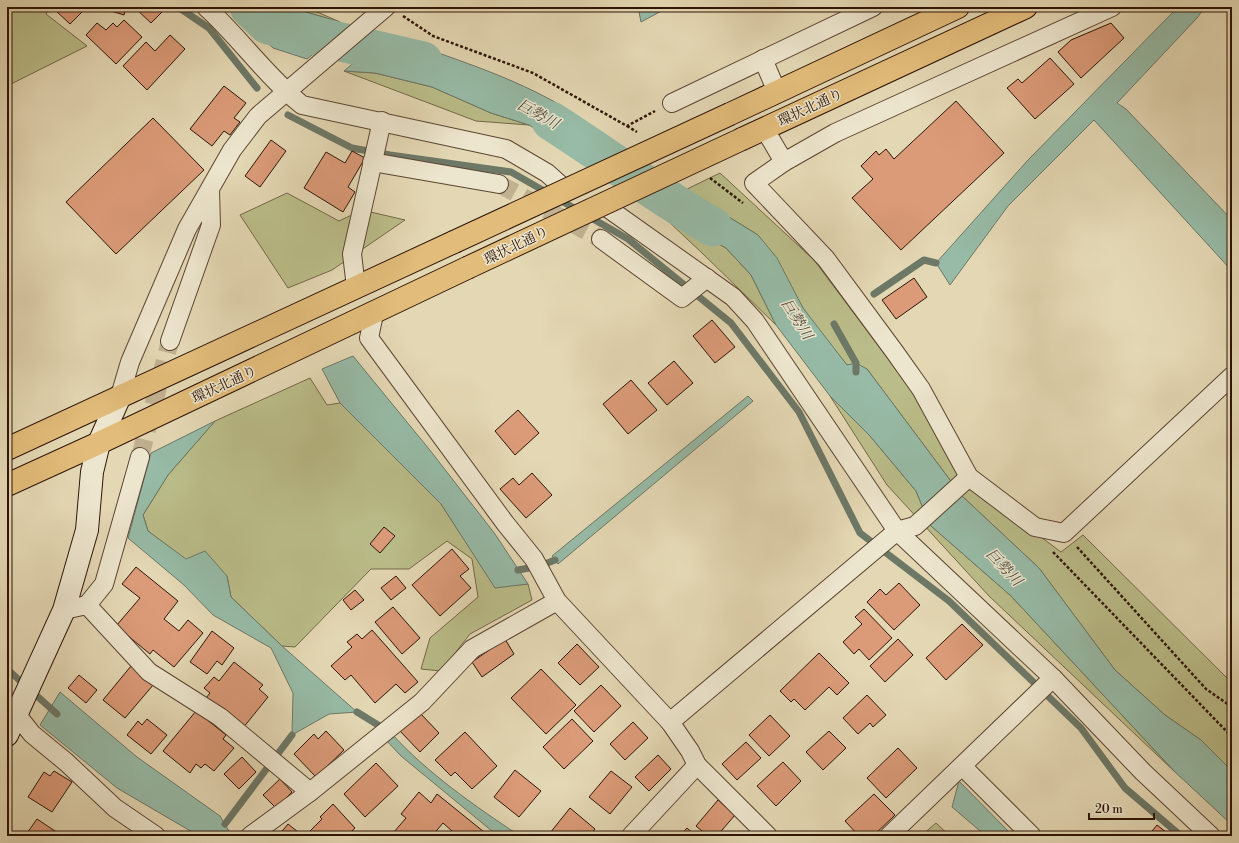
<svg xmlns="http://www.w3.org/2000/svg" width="1239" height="843" font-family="'Libre Bodoni','Noto Serif JP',serif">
<rect width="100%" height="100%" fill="#e4d8b4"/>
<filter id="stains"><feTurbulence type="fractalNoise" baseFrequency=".005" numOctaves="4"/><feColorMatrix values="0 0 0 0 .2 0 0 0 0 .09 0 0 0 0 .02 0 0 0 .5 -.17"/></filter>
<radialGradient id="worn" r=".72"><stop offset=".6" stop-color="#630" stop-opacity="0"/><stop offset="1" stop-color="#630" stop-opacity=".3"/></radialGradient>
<g fill="#babd89" stroke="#746848">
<polygon points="14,7 50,7 46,14 87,46 7,86 7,16"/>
<polygon points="289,7 306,7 340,22"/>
<polygon points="344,71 375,73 432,87 491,113 529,125 476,121"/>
<polygon points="720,173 814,260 907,384 966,481 1061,552 1083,535 1232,683 1232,771 1201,740 1165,715 1115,670 1039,568 962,496 867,369 847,365 822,335 803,308 758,235 685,190"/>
<polygon points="287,193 339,221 362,210 405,220 332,270 288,288 240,215"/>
<polygon points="652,206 726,248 751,275 776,325 702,253"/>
<polygon points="310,378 327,405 340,403 441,504 495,587 528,584 532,600 470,634 441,671 421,669 430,638 478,597 472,559 447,541 409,569 371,569 295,647 282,646 231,597 227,576 186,560 148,531 143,515 168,475 215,421"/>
<polygon points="830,396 870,436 916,491 930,525 1011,596 1175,772 989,596 887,485"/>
<polygon points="936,823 950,836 921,836"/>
</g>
<g fill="#97bba7" stroke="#6d7867">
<polygon points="230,7 289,7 340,22 340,33 307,59 273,48"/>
<polygon points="638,7 669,7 641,22"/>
<polygon points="1178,7 1205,7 1197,18 1117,103 1126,109 1232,220 1232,271 1094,120 1008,206 950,285 936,263 1028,160"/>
<path d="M 389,36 C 449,57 512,76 567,109 C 583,119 597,131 612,142 L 581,157 L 529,125 L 491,113 L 432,87 L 375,73 L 344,71 L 371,48 Z"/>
<polygon points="685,190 758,235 777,258 803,308 847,365 856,363 867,369 962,496 1039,568 1115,670 1165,715 1201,740 1232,771 1232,825 1175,772 1011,596 930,525 916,491 870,436 830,396 776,325 751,275 726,248 652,206"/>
<polygon points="353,356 429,449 495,534 528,584 495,588 441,504 340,403 322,369"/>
<polygon points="748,396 753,401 558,564 552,556"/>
<polygon points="215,421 168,475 143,515 148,531 186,559 205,551 227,576 231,597 282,646 357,712 329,714 292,735 293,693 271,648 213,615 184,585 128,538 151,453"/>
<polygon points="60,692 137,757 220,816 232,836 199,836 117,788 40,725"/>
<path d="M 391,733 C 426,772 476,807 520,836 L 498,836 L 401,756 L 384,738 Z"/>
<polygon points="959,781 1013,836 986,836 952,807"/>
</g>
<g fill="#e4d8b4">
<polygon points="614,141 613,143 581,159 578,158"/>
<polygon points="684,188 687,189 650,207 651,204"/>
</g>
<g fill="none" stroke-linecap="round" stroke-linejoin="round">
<g stroke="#6d7867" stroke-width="7">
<polyline points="178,7 209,28 257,88"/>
<polyline points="288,115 352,148 390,155 511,172 628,239 731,323 799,412 860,533 949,601 1081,728 1125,788 1181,836"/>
<polyline points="874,294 924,260 936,263"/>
<polyline points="834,324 856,363 856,372"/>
<polyline points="518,570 540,566 555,560"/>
<polyline points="7,669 57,714"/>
<polyline points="357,712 378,725 385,732"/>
<polyline points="225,824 292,735"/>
</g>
<g stroke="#97bba7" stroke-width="39">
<polyline points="249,7 268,25 423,61"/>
<path d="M 551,121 C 606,156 657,195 713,227"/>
</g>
</g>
<g fill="#db9b78" stroke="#2e1407">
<polygon points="57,7 83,7 85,9 70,24 55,10"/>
<polygon points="98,7 126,7 124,15"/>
<polygon points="134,7 163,7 165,9 151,23"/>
<polygon points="124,20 142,37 116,64 86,35 97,23 106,30 113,23 117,27"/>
<polygon points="1111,23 1124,38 1081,78 1058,52 1071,40"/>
<polygon points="170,35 185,49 147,90 123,66 146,42 155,51"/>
<polygon points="1050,58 1074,84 1035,119 1007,88 1018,79 1022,83"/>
<polygon points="224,86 246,103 234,118 240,122 230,135 224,131 212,146 190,129"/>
<polygon points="956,101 1004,153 901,250 852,198 873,179 861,166 876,151 879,155 886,149 894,159"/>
<polygon points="153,118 204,170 116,254 66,202"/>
<polygon points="271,140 286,151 260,187 245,176"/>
<polygon points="352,151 365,158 348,187 355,192 343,212 304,188 326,152 345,163"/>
<polygon points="914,278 927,297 896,319 882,300"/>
<polygon points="712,320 735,347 715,363 693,336"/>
<polygon points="674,361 693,383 667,405 648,383"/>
<polygon points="631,380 657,410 628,434 603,404"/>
<polygon points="518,410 539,433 515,455 495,431"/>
<polygon points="532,473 552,495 526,518 500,489 513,478 519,485"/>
<polygon points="384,527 395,536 380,553 370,544"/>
<polygon points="452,549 469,569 460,576 471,588 440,616 412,585"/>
<polygon points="136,567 178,601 164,619 179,631 188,620 203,633 174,667 153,650 150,654 116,626 140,598 122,584"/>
<polygon points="396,576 406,588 391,600 381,588"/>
<polygon points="899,583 920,605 894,630 867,602 880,589 886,595"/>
<polygon points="355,590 364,600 351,610 343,600"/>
<polygon points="393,607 420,638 402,654 375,622"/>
<polygon points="864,609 892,638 869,660 859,649 854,654 843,642 862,624 855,617"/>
<polygon points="962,624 983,645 946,680 926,658"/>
<polygon points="372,630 418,682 405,693 396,684 375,703 351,675 345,680 331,666 352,647 347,642 357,634 362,639"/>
<polygon points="212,631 234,648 222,665 217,661 207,674 190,662"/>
<polygon points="505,639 514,654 482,677 472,662"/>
<polygon points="898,639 913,655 885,682 870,666"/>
<polygon points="577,644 599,667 580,685 558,663"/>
<polygon points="819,653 849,683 837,695 829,687 805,710 794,699 791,702 780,691"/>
<polygon points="234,662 263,685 259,689 268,697 243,728 206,698 210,693 204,688 214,677 219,681"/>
<polygon points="131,666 154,684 125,718 103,700"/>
<polygon points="541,669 576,705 546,734 511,698"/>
<polygon points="79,675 97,690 86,703 68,688"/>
<polygon points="601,685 621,706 594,732 574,711"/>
<polygon points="867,695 886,715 873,727 870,723 858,734 843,718"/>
<polygon points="196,711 226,735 223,739 234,748 214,771 205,764 201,768 196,764 190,773 163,751"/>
<polygon points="420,713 439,733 420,752 400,731"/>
<polygon points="770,715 790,736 769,756 749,735"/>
<polygon points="147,719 167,735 151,754 127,735 138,721 142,725"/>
<polygon points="572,719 593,741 564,769 543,747"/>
<polygon points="633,722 648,738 625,760 610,744"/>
<polygon points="326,731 344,750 316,777 294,754 314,734 318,739"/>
<polygon points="829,731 846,748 823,770 806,752"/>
<polygon points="465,732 497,766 472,789 455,772 451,776 435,760"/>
<polygon points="746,742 761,758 737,780 722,764"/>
<polygon points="898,748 917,768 886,798 867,778"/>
<polygon points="658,755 671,769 649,791 635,777"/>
<polygon points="242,757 256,772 239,789 224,774"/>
<polygon points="783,762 801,781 776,806 757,786"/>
<polygon points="376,763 398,786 365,817 344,794"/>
<polygon points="515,770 541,791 519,817 494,797"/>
<polygon points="54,771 72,782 52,812 28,797 44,772 50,776"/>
<polygon points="611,771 632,787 610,814 589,797"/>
<polygon points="280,779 292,792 276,808 263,795"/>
<polygon points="419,792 431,803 437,794 489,836 448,836 452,831 443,823 432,836 400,836 394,832 406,818 401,814"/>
<polygon points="874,794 895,815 873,836 859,836 845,821"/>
<polygon points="718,800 735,815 717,836 708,836 696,826"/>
<polygon points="333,804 355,828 347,836 312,836 309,832 322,819 320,817"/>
<polygon points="570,808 595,829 589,836 554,836 550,833"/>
<polygon points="37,819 58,833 56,836 25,836"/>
<polygon points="288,824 303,836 278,836"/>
<polygon points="1157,825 1171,836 1148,836"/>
<polygon points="687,828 696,836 680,836"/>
<polygon points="1138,832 1143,836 1134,836"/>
</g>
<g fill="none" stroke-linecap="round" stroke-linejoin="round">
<g stroke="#c0b191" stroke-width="18" stroke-dasharray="18 9" stroke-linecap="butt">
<polyline points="499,184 601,239"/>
<polyline points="140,457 170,341"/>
</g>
<defs>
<g id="street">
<path d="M 206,7 C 240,38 266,76 302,105 L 506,149 L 547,173 L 566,190"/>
<polyline points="1112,7 835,133 784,162 754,183 826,259 894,351 921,389 969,477 1035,527 1064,533 1232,376"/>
<polyline points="763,59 777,92"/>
<polyline points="672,103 873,7"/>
<polyline points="764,128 784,162"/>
<polyline points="372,162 499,184"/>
<polyline points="602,204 733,297 755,321 897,531 1053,678 1143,772 1211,836"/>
<polyline points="601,239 682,298 707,278"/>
<polyline points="356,287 352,254 382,121"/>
<polyline points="374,314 369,338 505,523 534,559 557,601 670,722 897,531 915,526 969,477"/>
<polyline points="170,341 211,225 210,190"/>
<polyline points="120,396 130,362 187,229 232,150 258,116 386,7"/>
<polyline points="87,605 104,584 140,457"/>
<polyline points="64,610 87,605 149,672 220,717 310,792"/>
<polyline points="17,715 32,734 66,762 115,808 156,836"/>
<polyline points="670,722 690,751 697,765 768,836"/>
<polyline points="962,766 1032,836"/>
<polyline points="250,836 310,792 422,702 472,649 557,601"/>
<polyline points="631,836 697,765"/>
<polyline points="889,836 1053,678"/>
</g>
<polyline id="secondary" points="7,735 64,610 87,530 92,472 99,443 120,396"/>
<g id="highway">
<polyline points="730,114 958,7"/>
<polyline points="742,139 1026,7"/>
<polyline points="7,449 454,242"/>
<polyline points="7,485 99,443 467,268"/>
</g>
</defs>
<use href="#street" stroke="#5c4532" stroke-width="20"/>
<use href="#secondary" stroke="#2e1407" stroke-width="24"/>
<use href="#highway" stroke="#2e1407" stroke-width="24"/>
<g stroke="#2e1407" stroke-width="2.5" stroke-dasharray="3 2" stroke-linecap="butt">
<polyline points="403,16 433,36 533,73 627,126 655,111"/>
<polyline points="627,126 637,132"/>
<polyline points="710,178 743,203"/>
<polyline points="1077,547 1206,689 1232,707"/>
<polyline points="1053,552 1232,737"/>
</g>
<use href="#street" stroke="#ede6ce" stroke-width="18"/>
<use href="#secondary" stroke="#ede6ce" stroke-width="22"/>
<use href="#highway" stroke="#e2bc7a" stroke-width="22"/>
<defs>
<g id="highway-bridge">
<polyline points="454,242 730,114"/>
<polyline points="467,268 742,139"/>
</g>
</defs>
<use href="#highway-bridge" stroke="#2e1407" stroke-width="24" stroke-linecap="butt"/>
<use href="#highway-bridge" stroke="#e2bc7a" stroke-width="22"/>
</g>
<g text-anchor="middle" stroke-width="3" stroke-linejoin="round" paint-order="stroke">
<g font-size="14" fill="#2e1407" stroke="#ede6ce">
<text transform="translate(810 107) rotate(-25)" y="5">環状北通り</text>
<text transform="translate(516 245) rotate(-26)" y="5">環状北通り</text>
<text transform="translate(224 384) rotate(-25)" y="5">環状北通り</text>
</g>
<g font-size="15" font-style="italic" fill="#534e3f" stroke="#ede6ce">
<text transform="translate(538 114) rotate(29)" y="5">巨勢川</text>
<text transform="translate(797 319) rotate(58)" y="5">巨勢川</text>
<text transform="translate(1004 567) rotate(47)" y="5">巨勢川</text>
</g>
</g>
<rect width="1239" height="843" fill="none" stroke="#e4d8b4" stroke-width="24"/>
<rect x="8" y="8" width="1223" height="827" fill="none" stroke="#2e1407" stroke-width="2"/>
<rect x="12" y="12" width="1215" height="819" fill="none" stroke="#2e1407"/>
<path d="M1089 813v6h65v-6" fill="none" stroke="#2e1407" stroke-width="2"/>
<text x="1095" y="813" font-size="12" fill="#2e1407" stroke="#ede6ce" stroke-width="3" paint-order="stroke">20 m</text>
<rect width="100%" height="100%" filter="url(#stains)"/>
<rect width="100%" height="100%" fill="url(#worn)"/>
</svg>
